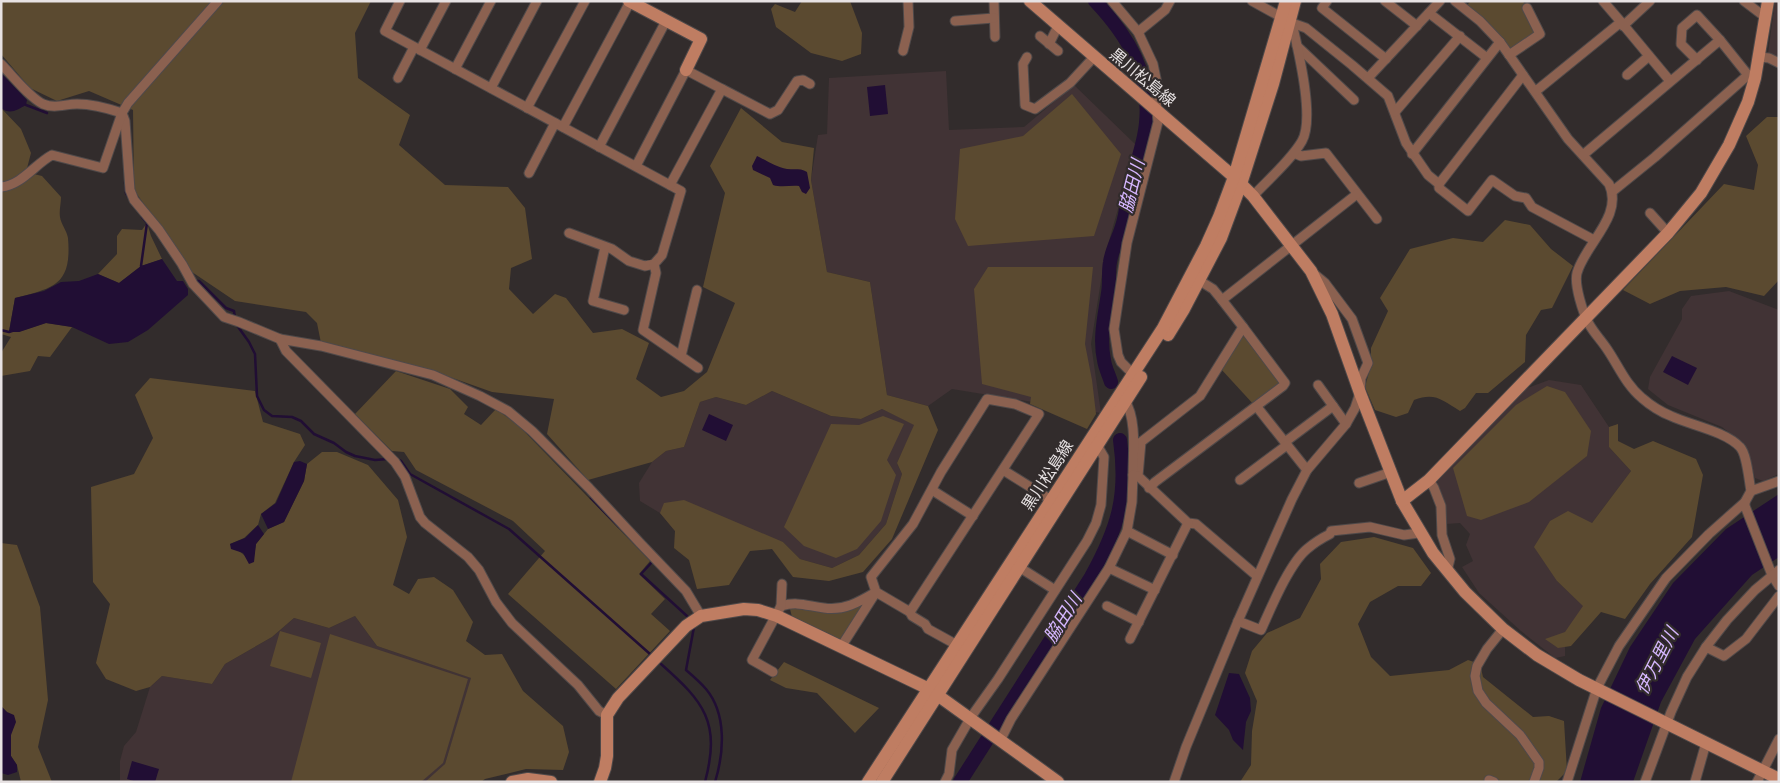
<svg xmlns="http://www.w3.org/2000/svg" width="1780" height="783" font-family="Spectral,'Noto Sans JP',serif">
<rect width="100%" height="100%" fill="#322c2c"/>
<g fill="#413335">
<polygon points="1775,1 1779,1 1779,60 1768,54"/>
<polygon points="946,71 949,130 1024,127 1074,85 1136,145 1105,255 1091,344 1101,413 952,389 928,406 887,395 870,282 827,272 811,180 818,135 827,134 829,78"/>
<polygon points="1729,291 1779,310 1779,474 1763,481 1755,478 1746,446 1722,427 1668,405 1648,389 1650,377 1682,319 1682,309 1691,296"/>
<polygon points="1549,380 1581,385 1609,427 1609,447 1631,471 1592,523 1557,581 1584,606 1565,633 1565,656 1555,658 1521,631 1479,593 1462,567 1473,561 1466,545 1470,534 1460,523 1446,524 1445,510 1437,481 1522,390"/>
<polygon points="772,391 831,416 861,419 882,409 915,425 897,463 902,474 886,524 859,555 832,568 800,559 783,542 675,531 660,513 640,501 639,483 652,462 666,451 684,447 700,402 716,397 746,405"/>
<polygon points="355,616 377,646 472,678 445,764 431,782 120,782 120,761 124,746 136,732 150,687 162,676 212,684 225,664 272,637 294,618 329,628"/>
</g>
<g fill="#5b4a30">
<polygon points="1,1 371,1 355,33 358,78 410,115 399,145 445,185 508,187 525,208 532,259 511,268 509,289 533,314 555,294 566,298 593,333 622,329 649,343 636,379 661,397 684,391 707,372 735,303 703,287 725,193 710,166 741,108 782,142 814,148 811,180 827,272 870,282 887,395 928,406 938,430 892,539 863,572 829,581 793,577 772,549 750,551 729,585 697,589 689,560 674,548 675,531 660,513 664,503 684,500 783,542 800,559 832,568 859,555 886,524 902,474 897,463 914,425 882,409 861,419 831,416 772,391 746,405 716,397 700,402 684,447 666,451 652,462 588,480 547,434 554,399 492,392 433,371 321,343 317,323 306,312 235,301 192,272 134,190 133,110 89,91 57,101 30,88 1,54"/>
<polygon points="802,1 850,1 862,33 861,54 842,61 811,53 776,27 771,9 775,4 795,12"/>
<polygon points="1471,1 1523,1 1536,32 1509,50 1466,6"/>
<polygon points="1072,94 1121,154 1094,236 968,246 955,219 960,149 1023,136"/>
<path d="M 1,108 L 21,129 L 31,153 L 26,172 L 42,176 L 61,197 C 61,203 59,211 60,217 C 61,224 67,231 68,238 C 72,285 54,288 15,298 L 9,331 L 19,332 L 46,323 L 72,327 L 50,357 L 38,356 L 30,371 L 1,376 L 1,353 L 11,337 L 1,334 Z"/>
<polygon points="1767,117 1779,117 1779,280 1764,296 1726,287 1680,291 1650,304 1623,290 1724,184 1754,190 1758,165 1746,136"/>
<path d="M 1505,220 L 1530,225 L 1551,249 L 1573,266 L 1552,308 L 1541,310 L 1526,335 L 1525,362 L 1488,393 L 1476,393 L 1465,408 L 1460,411 C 1442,400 1435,392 1414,400 L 1408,413 L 1396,417 L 1375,410 L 1365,387 L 1371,365 L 1371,348 L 1388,311 L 1380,298 L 1410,249 L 1453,238 L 1483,242 Z"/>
<polygon points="147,223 151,236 162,259 141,266 119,283 98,274 117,254 117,236 122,229 142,230"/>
<polygon points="988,267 1093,267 1085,344 1092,380 1096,414 1087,429 1030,404 1031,397 982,384 974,289"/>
<polygon points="1243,332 1282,383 1255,406 1221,369"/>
<polygon points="396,371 450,389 468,407 464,414 481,425 496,409 519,426 650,561 639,574 665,599 651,614 670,631 616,689 508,594 545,551 513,521 416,470 404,452 392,451 355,414"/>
<polygon points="150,378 255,391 263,422 300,434 305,445 294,462 275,503 261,514 258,525 244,538 230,544 253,562 256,544 268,529 284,522 304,481 307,464 322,452 337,452 368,465 398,500 407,537 393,585 409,594 418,579 434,577 453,590 473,622 466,641 485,655 502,654 523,691 563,726 569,752 563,770 526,769 485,779 481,782 425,782 445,764 471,678 377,646 355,616 329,628 294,618 272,637 225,664 212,684 162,676 150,687 136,691 106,679 96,663 110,604 93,582 91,487 134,474 153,438 135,395"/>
<polygon points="1547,386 1565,392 1591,431 1587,456 1529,502 1481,520 1467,516 1453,468 1516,405"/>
<polygon points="883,416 904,424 887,460 896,475 881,521 857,549 836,558 804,546 784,527 831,424 859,425"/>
<polygon points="1618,424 1618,441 1634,449 1653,441 1696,459 1703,475 1692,537 1650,584 1625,619 1601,612 1571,646 1558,648 1545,639 1565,632 1583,606 1557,581 1534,547 1550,521 1568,511 1592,523 1631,471 1609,447 1609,427"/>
<polygon points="1374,537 1413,548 1431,573 1421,586 1398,586 1370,602 1358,624 1371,657 1390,676 1449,670 1468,660 1480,664 1483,677 1533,717 1549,716 1564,721 1567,771 1556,782 1240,782 1251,765 1252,731 1257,701 1245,673 1252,651 1267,633 1300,618 1321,579 1320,564 1341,542"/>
<polygon points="1,543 17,545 40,607 48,700 38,747 52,782 21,782 17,765 11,756 11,735 7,712 1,706"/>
<polygon points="865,603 841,640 792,617 790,609 793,605 827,611"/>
<polygon points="280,631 321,643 311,678 270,666"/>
<polygon points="330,634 468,679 443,763 421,782 291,782"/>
<polygon points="784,662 879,708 855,733 817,693 786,688 770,680"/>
</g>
<g fill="#210e34">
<path d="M 1,73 L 27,100 L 26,105 C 17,110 10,115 1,108 Z"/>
<polygon points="885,85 888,114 870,116 867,87"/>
<path d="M 757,156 C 767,161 776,167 787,169 C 795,170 801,168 807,172 L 810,188 L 806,194 L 802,192 L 799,186 C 790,185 782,188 773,185 L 770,178 L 753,170 L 752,166 Z"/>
<polygon points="162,259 177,281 183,281 188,289 188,295 148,330 128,342 109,344 72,327 46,323 19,332 9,332 15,298 44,291 61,282 79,281 98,274 119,283 141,266"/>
<polygon points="1672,356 1697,368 1688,385 1663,372"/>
<polygon points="709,414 733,425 726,441 702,430"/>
<polygon points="300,461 307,464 304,481 284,522 268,529 261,514 276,503 294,462"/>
<polygon points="1779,494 1779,557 1752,575 1695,639 1661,702 1633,782 1580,782 1601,708 1630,647 1673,583 1726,529"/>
<polygon points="258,525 264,534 256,544 254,562 249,564 243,553 231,549 230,544 245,538"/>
<polygon points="1229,673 1239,674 1250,698 1251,711 1246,722 1243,750 1233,740 1229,730 1215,715"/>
<polygon points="1,706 7,712 14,715 16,722 11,735 11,756 17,765 17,772 8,775 1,773"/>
<polygon points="132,761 159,769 155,782 137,782 127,779"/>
</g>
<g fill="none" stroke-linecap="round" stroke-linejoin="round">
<g stroke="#210e34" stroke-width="2.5">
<polyline points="26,105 47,113"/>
<polyline points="125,182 126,193 129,198"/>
<polyline points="142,217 147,223 141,266 144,268"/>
<polyline points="194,281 199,281 226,308 234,311 235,319"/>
<polyline points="236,324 249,342 255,354 257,396 264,410 272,416 292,417 301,421 314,434 334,443 346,452 355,456 375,460 388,459"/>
<polyline points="1,330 9,332 12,331"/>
<polyline points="396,459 401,461 410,474 509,529 650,654"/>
<polyline points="591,498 619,527"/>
<polyline points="651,560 653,561 641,574 687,616"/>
<path d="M 694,627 L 686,670 C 693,676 700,682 706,689 C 727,714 724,753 715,782"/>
<path d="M 661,664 C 704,702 721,722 705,782"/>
</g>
<g stroke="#210e34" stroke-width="14">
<path d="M 1095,1 C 1128,36 1151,74 1146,123 C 1144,146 1135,167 1129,189 C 1126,199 1127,209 1124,219 C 1121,234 1112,248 1110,262 C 1108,272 1110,283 1108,293 C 1105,315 1099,337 1104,360 C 1105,368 1109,375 1111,382"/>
<path d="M 960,782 L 1091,577 C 1118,528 1128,496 1120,440"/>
</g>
<defs>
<g id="street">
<polyline points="400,1 385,31 681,191 662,255 654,264 645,266 629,261 612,249 569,233"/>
<polyline points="994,1 995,37"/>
<polyline points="1112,1 1138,32 1153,64 1158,88 1156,99 1158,122 1127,243 1114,329 1118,355 1121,362 1133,374"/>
<polyline points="1252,1 1292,23 1306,28 1352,65 1388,96 1406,143 1428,175 1439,184 1439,188 1468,211 1492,180 1515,196 1526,198 1532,207 1594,240"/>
<polyline points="1327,1 1322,8 1386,59"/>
<polyline points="1385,1 1417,26"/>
<path d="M 1455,1 L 1480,21 L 1500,42 L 1568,139 L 1609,184 C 1624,216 1585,244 1577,273 C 1574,285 1583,313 1589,324 C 1594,333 1601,340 1607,349 C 1618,365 1626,385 1642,398 C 1650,405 1661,412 1671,416 C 1690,425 1725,431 1740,447 C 1747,454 1749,481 1751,491 L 1745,502 L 1745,506 L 1772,575 L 1779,586"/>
<polyline points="1603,1 1621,22"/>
<polyline points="1744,1 1765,17"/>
<polyline points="1429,13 1487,58"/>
<polyline points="955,21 994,18"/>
<polyline points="1623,26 1650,1"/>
<polyline points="1138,32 1165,10 1170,1"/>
<polyline points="1040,36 1058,51"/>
<polyline points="1049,44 1058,26"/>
<polyline points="1297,46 1354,100"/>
<polyline points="420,50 446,1"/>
<polyline points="903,51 909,27 908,1"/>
<polyline points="1509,55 1540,34 1527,8"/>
<polyline points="1027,57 1023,64 1025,105 1035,109 1070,83 1094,57"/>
<polyline points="1759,57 1769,58 1779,63"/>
<polyline points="1697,60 1681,44 1682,28 1697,15 1720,40"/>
<path d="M 1,64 C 13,76 29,97 43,104 C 55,109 65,104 77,104 C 93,104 107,108 122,113 L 125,121 L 130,190 L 134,200 L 159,230 L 182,264 L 193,284 L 224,317 L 239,322 L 280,339 L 321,346 L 433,375 L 480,396 L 508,411 L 532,431 L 589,488 L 640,543 L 686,591 L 701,616"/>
<polyline points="455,69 491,1"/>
<polyline points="1627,75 1649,56"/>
<polyline points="398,78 414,47"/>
<polyline points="1368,78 1440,1"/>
<polyline points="491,88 537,1"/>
<polyline points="722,89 770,114 778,110 797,81 803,80 810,84"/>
<polyline points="1536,91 1621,22 1670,81"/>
<polyline points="527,108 585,1"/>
<polyline points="1395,112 1460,36"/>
<polyline points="563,127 630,2"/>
<polyline points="599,147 666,21"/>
<polyline points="1294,153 1301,156 1326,153 1377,219"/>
<polyline points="1412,154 1500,42"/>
<polyline points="1583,155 1720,40 1748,75"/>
<polyline points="636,166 686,70 722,89 670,185"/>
<polyline points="529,173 555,123"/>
<polyline points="1439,184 1523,75"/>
<path d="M 1,187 C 22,185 35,164 52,155 L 103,168 L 122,113 L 128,103 L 218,1"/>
<polyline points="1613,191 1655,157 1748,75 1754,77"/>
<path d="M 1253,196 C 1269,179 1291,160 1302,141 C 1315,118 1298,50 1292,23"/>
<polyline points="1650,213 1668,233"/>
<polyline points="605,247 593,301 624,310"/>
<polyline points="654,264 656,273 643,330 698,368"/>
<polyline points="1200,281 1213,289 1222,300 1357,194"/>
<polyline points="1222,300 1243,327 1200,396 1141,442 1138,476 1188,523 1196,524 1257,576"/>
<polyline points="280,339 286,351 395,462 405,477 420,517 425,523 468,557 479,570 496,602 512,623 578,685 599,711 607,715"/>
<polyline points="681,356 697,290"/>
<polyline points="1318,385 1346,424"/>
<path d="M 1125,401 C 1137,419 1133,453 1133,475"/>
<polyline points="1257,407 1307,470"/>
<polyline points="1285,442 1333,406"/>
<polyline points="1003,470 1056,503"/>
<polyline points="1240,480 1287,445"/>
<polyline points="1429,480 1434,488 1441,506 1442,535 1450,559 1447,571"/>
<polyline points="1359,483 1391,472"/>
<polyline points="1149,488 1155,482 1283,386 1285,383 1243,327"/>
<polyline points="932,490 973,516"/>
<polyline points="1751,491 1779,481"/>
<polyline points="1127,531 1173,555"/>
<polyline points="1019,567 1055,590"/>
<polyline points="1109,568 1155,590"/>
<path d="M 781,606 C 798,601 807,606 824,608 C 844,611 859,602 876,592 L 871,577 L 913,524 L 941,472 L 987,399 L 1015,404 L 1039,414 L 910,612 L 876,592 L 841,647"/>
<polyline points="1107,606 1139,622"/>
<polyline points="910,612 912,616 925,624 928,629 957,645"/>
<path d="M 1238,621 L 1261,630 C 1271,608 1289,564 1307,549 C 1314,543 1322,538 1330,534 L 1331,531 L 1370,527 L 1404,535 L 1419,533"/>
<polyline points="1503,629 1487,649 1477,666 1475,676 1478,691 1486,703 1520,735 1539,762 1539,768 1534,782"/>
<polyline points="1130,639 1188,523"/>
<polyline points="1706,647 1724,656 1746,639 1779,596"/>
<polyline points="773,672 752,660 781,606 782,584"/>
<polyline points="1001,739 1011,719 1109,568 1127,531 1132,502 1133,475 1138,476"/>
<polyline points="1489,780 1494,782"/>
<polyline points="945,782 949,774 952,750 971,717 998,679 1087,541 1096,523 1101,505 1104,457 1097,445"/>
<polyline points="1174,782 1186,747 1238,621 1292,499 1307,470 1346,424 1355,408 1360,393 1361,378 1368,363 1352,319 1325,283 1313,273"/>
<polyline points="1567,782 1597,688 1619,646 1666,578 1709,534 1745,502"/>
<polyline points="1645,782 1671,712 1687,677 1706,647 1727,620 1755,590 1779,570"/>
<polyline points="1695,782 1706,743"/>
<polyline points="1757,782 1779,739"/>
</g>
<g id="secondary">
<polyline points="629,1 701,39 686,70"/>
<polyline points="1030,1 1234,177 1253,196 1311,271 1332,314 1360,393 1402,501 1433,553 1465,592 1503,629 1537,655 1579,680 1779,779"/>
<polyline points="1168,335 1184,309 1221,238 1241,184 1273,84 1295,1"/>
<polyline points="1402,501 1429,480 1668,233 1701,193 1729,145 1748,102 1755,78 1768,1"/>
<polyline points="512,782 528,779 551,782"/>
<polyline points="600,782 605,768 607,756 607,715 618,698 686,626 701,616 744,609 758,610 777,616 929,689 1058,782"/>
<polyline points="868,782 1163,328 1206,246 1219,217 1234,177 1286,1"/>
<polyline points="882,782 1141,377"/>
</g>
</defs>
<use href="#street" stroke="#4f4949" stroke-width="11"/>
<use href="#secondary" stroke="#4f4949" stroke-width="14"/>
<use href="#street" stroke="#8b6150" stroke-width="9"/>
<use href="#secondary" stroke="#bf7d62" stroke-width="12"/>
</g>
<g text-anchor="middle" stroke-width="4.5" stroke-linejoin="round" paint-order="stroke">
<g font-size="16" fill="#e7e2e3" stroke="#322c2c">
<text transform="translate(1143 77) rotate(40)" y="6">黒川松島線</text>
<text transform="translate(1047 475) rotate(-57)" y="6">黒川松島線</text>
</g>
<g font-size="18" font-style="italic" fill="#d6b7ff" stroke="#322c2c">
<text transform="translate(1132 186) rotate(-76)" y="6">脇田川</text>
<text transform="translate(1063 618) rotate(-58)" y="6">脇田川</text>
<text transform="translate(1657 661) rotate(-63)" y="6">伊万里川</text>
</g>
</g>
<rect width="1780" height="783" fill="none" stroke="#e7e2e3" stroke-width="5"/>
</svg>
